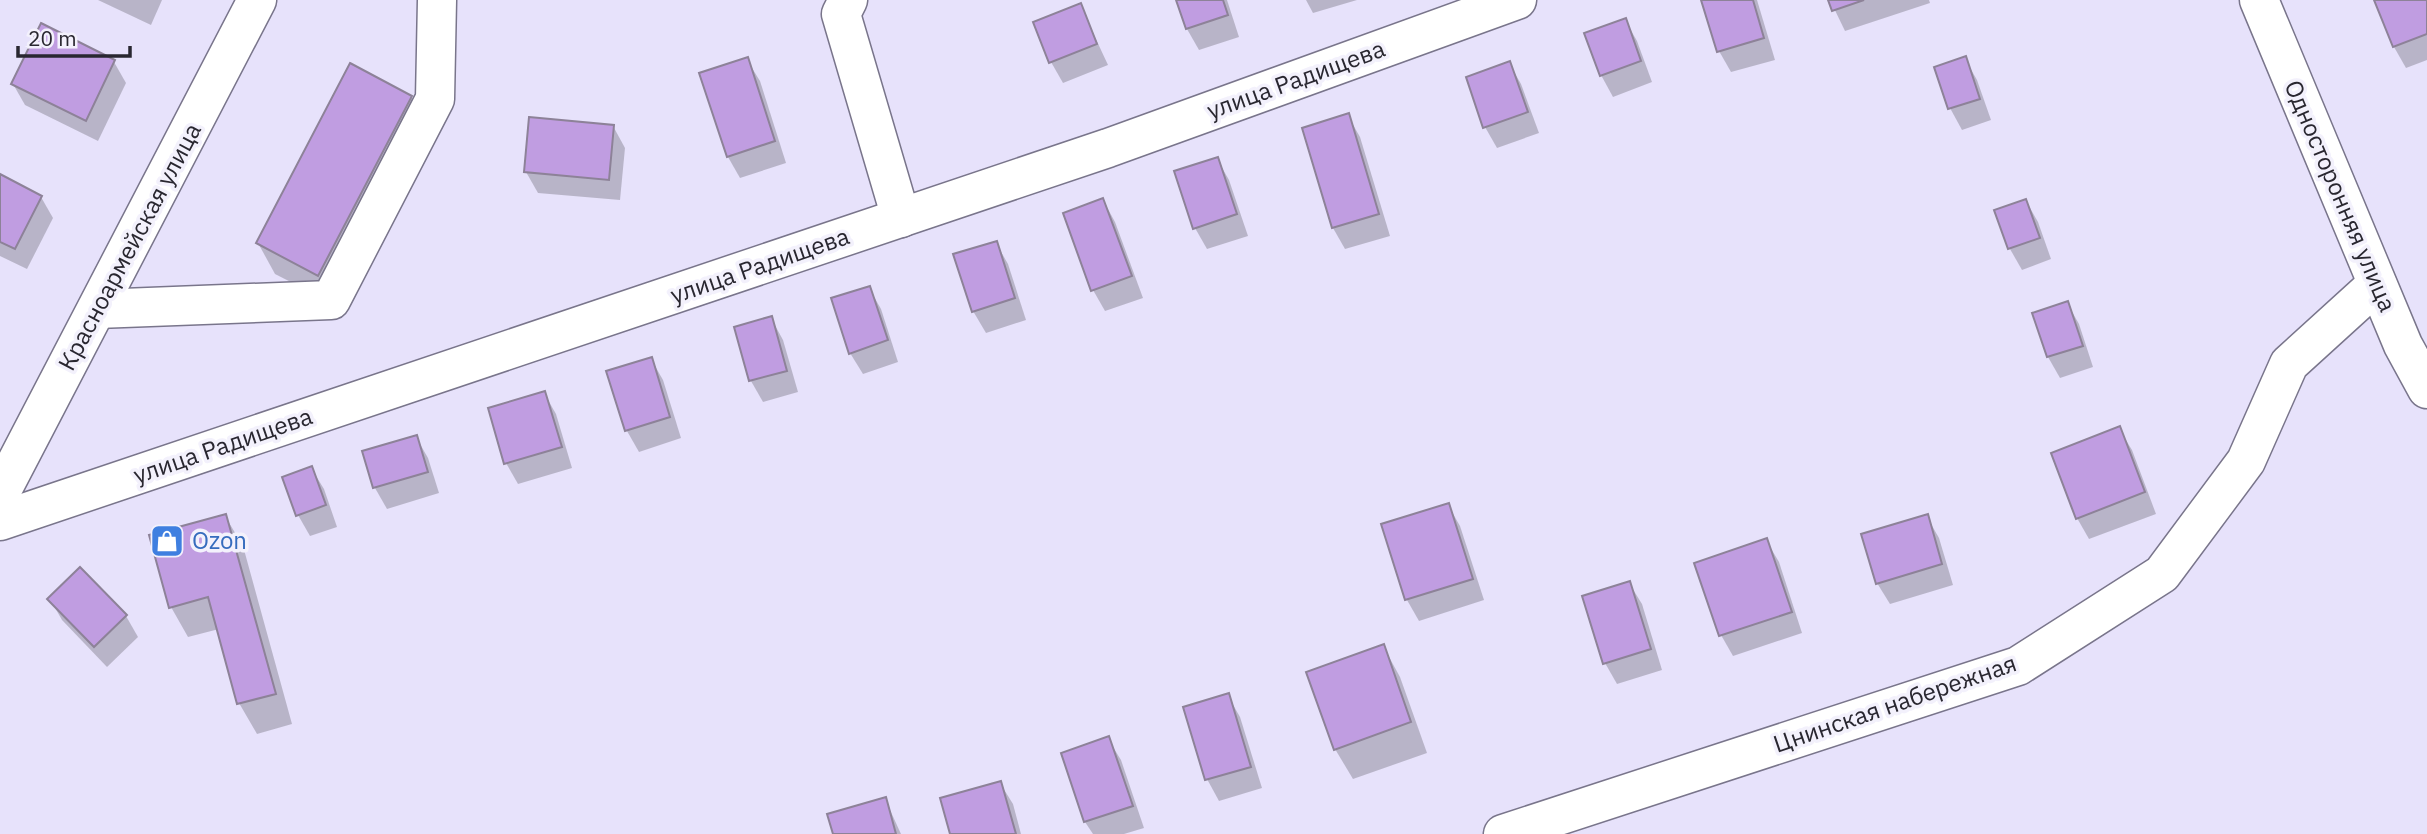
<svg xmlns="http://www.w3.org/2000/svg" width="2427" height="834" font-family="'IBM Plex Sans',sans-serif">
<rect width="100%" height="100%" fill="#e7e2fb"/>
<g fill="#0003">
<polygon points="98,0 162,0 151,25"/>
<polygon points="1178,0 1227,0 1239,37 1199,50 1187,29"/>
<polygon points="1306,0 1357,0 1313,13"/>
<polygon points="1703,0 1757,0 1775,60 1731,72 1719,51"/>
<polygon points="1830,0 1929,0 1930,3 1845,31"/>
<polygon points="2376,0 2427,0 2427,60 2406,68 2394,47"/>
<polygon points="1080,5 1108,65 1063,83 1051,62"/>
<polygon points="1625,20 1637,41 1652,82 1613,97 1601,75"/>
<polygon points="1965,59 1977,80 1991,120 1962,130 1950,108"/>
<polygon points="747,60 760,81 786,163 740,178 728,157"/>
<polygon points="114,62 126,83 98,141 25,105 13,84"/>
<polygon points="1509,63 1521,84 1539,133 1497,148 1485,127"/>
<polygon points="411,97 428,127 336,305 275,274 258,243"/>
<polygon points="1348,116 1360,137 1390,236 1345,249 1333,228"/>
<polygon points="613,126 625,148 620,200 538,193 526,172"/>
<polygon points="1217,159 1229,180 1248,236 1207,249 1195,228"/>
<polygon points="0,176 41,197 53,218 27,269 0,256"/>
<polygon points="1103,200 1115,222 1143,298 1105,311 1093,290"/>
<polygon points="2026,201 2038,222 2051,259 2022,270 2010,249 1997,211"/>
<polygon points="996,243 1008,264 1026,320 986,333 973,311"/>
<polygon points="869,288 881,309 898,362 863,374 850,353"/>
<polygon points="2067,303 2079,324 2093,367 2060,378 2048,357"/>
<polygon points="771,318 783,340 798,392 763,402 751,381 736,328"/>
<polygon points="651,359 663,380 681,438 639,452 627,431 609,372"/>
<polygon points="544,393 556,414 572,468 518,484 506,463"/>
<polygon points="2119,429 2132,450 2156,514 2089,539 2077,518"/>
<polygon points="416,437 428,458 439,493 387,509 375,488 364,452"/>
<polygon points="311,468 324,489 337,527 310,536 298,515"/>
<polygon points="1448,505 1460,526 1484,600 1419,621 1407,600 1383,525"/>
<polygon points="225,516 243,546 292,724 257,734 239,703 219,629 188,637 171,607"/>
<polygon points="1927,517 1939,538 1953,585 1890,604 1877,583"/>
<polygon points="1766,540 1779,562 1802,633 1733,656 1721,635"/>
<polygon points="1629,583 1642,604 1662,670 1617,684 1605,663"/>
<polygon points="50,599 126,616 138,637 107,667 62,620"/>
<polygon points="1383,646 1400,677 1427,753 1353,779 1335,749"/>
<polygon points="1228,696 1240,717 1262,788 1219,801 1207,779 1186,708"/>
<polygon points="1108,739 1121,760 1144,828 1124,834 1093,834 1085,822"/>
<polygon points="1000,783 1013,804 1021,834 952,834"/>
<polygon points="885,799 901,834 834,834"/>
</g>
<g fill="#c09de1" stroke="#8d8298" stroke-width="2">
<polygon points="1176,0 1223,0 1228,15 1186,29"/>
<polygon points="1701,0 1753,0 1764,38 1717,52"/>
<polygon points="1828,0 1864,0 1832,11"/>
<polygon points="2374,0 2427,0 2427,34 2393,47"/>
<polygon points="1081,3 1097,44 1049,63 1033,22"/>
<polygon points="1626,18 1641,61 1600,76 1584,33"/>
<polygon points="41,23 115,60 86,121 11,84"/>
<polygon points="1966,56 1980,99 1948,109 1934,67"/>
<polygon points="748,57 775,141 727,157 699,73"/>
<polygon points="1510,61 1528,112 1483,128 1466,77"/>
<polygon points="350,63 412,96 318,276 256,243"/>
<polygon points="1349,113 1379,214 1332,228 1302,128"/>
<polygon points="529,117 614,125 609,180 524,172"/>
<polygon points="1218,157 1237,214 1193,229 1174,171"/>
<polygon points="0,174 42,196 15,249 0,242"/>
<polygon points="1103,198 1132,276 1091,291 1063,213"/>
<polygon points="2026,199 2040,238 2008,249 1994,210"/>
<polygon points="997,241 1015,298 972,312 953,254"/>
<polygon points="870,286 888,340 849,354 831,298"/>
<polygon points="2068,301 2083,346 2047,357 2032,313"/>
<polygon points="772,316 787,371 749,381 734,327"/>
<polygon points="652,357 670,417 625,431 606,371"/>
<polygon points="545,391 562,447 504,464 488,408"/>
<polygon points="2120,426 2145,492 2076,519 2051,453"/>
<polygon points="417,435 428,472 373,488 362,451"/>
<polygon points="312,466 326,505 296,516 282,477"/>
<polygon points="1449,503 1473,579 1405,600 1381,524"/>
<polygon points="226,514 276,694 237,704 208,597 169,608 149,535"/>
<polygon points="1928,514 1942,564 1876,584 1861,534"/>
<polygon points="1767,538 1792,612 1719,636 1694,563"/>
<polygon points="80,567 127,615 94,647 47,599"/>
<polygon points="1630,581 1651,649 1603,664 1582,596"/>
<polygon points="1384,644 1411,722 1334,750 1306,672"/>
<polygon points="1229,693 1251,767 1205,780 1183,707"/>
<polygon points="1109,736 1133,806 1084,822 1061,753"/>
<polygon points="1001,781 1016,834 950,834 940,798"/>
<polygon points="886,797 896,834 833,834 827,814"/>
</g>
<g fill="none" stroke-linecap="round" stroke-linejoin="round">
<defs>
<g id="minor">
<polyline points="848,0 841,14 901,218"/>
<polyline points="2259,0 2403,345 2427,389"/>
<polyline points="97,309 331,300 435,99 437,0"/>
<polyline points="0,494 257,0"/>
<polyline points="0,521 1108,148 1517,0"/>
<polyline points="1503,834 2018,666 2162,574 2246,461 2289,364 2377,284"/>
</g>
</defs>
<use href="#minor" stroke="#79758b" stroke-width="41"/>
<use href="#minor" stroke="#fff" stroke-width="38"/>
</g>
<defs>
<symbol id="shop-square" viewBox="-11 -11 22 22"><rect x="-9" y="-9" width="18" height="18" rx="4" fill="#3f7fe0" stroke="#f3f1fc"/><path d="M-5-2.5h2.3a2.7 3.5 0 0 1 5.4 0H5L5.5 6h-11ZM-1.5-2.5h3a1.5 2.3 0 0 0-3 0Z" fill="#fff"/></symbol>
</defs>
<g fill-rule="evenodd">
<use href="#shop-square" x="148" y="522" width="38" height="38"/>
</g>
<g text-anchor="middle" stroke-width="7" stroke-linejoin="round" paint-order="stroke">
<g font-size="24" fill="#292730" stroke="#f3f1fc">
<text transform="translate(1296 80) rotate(-20)" y="8">улица Радищева</text>
<text transform="translate(2340 196) rotate(67)" y="8">Односторонняя улица</text>
<text transform="translate(130 247) rotate(-62)" y="8">Красноармейская улица</text>
<text transform="translate(760 266) rotate(-19)" y="8">улица Радищева</text>
<text transform="translate(223 446) rotate(-19)" y="8">улица Радищева</text>
<text transform="translate(1895 704) rotate(-19)" y="8">Цнинская набережная</text>
</g>
<g font-size="24" fill="#366cbe" stroke="#f3f1fc" text-anchor="start">
<text x="192" y="549">Ozon</text>
</g>
</g>
<path d="M18 46v10h112v-10" fill="none" stroke="#292730" stroke-width="3.5"/>
<text x="28" y="46" font-size="21" fill="#292730" stroke="#f3f1fc" stroke-width="5" paint-order="stroke">20 m</text>
</svg>
